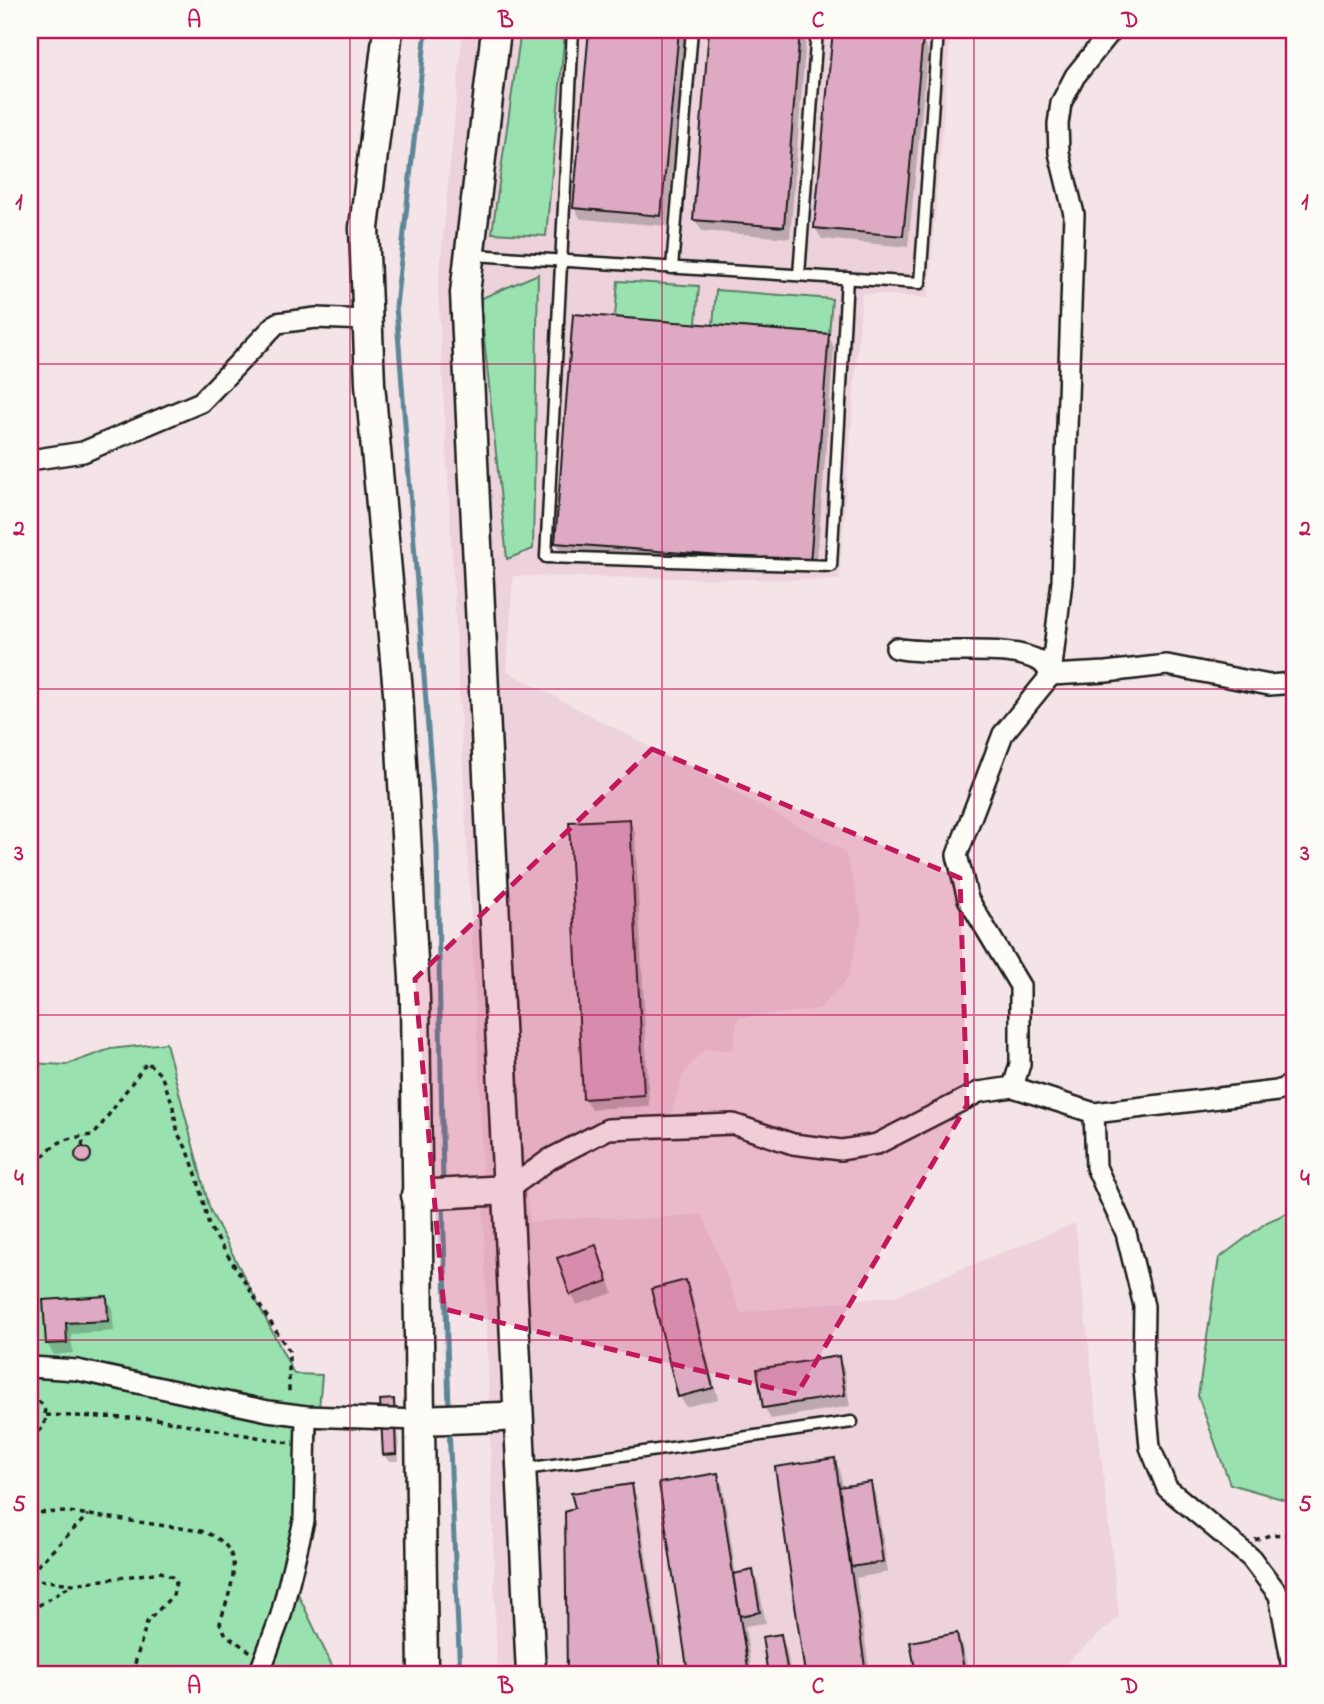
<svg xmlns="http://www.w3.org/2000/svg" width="1324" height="1704" font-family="'Indie Flower',sans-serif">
<rect width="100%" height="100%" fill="#f4e3e7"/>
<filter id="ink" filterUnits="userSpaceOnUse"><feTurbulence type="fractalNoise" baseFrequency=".0143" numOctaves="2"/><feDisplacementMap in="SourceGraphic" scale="14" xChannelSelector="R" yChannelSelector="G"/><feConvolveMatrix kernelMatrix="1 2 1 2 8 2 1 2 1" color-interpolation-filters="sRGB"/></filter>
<g filter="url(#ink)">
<polygon fill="#edd2dc" points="463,30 951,30 928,298 862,293 839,580 513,576 507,671 845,851 862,918 848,978 819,1009 738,1018 732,1050 704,1049 683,1074 671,1114 615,1123 559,1141 525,1178 530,1222 594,1217 633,1220 702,1214 741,1313 895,1296 1075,1223 1119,1617 1053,1674 497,1674 480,1091 438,288"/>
<g fill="#99e2b0" stroke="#5a7f66" stroke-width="2">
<polygon points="521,30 565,30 546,236 492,233"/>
<polygon points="538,274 533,549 507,559 480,299"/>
<polygon points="618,281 699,286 696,324 615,317"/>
<polygon points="716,290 832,299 829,334 713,325"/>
<polygon points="166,1043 210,1210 294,1374 322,1375 305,1564 297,1592 336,1674 30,1674 30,1063 66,1065 110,1049"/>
<polygon points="1294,1210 1294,1500 1289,1501 1230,1484 1198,1396 1219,1258 1267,1222"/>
</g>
<g fill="#0003">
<polygon points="591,30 685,30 667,226 581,219 574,208"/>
<polygon points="711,30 801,30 806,38 790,238 702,231 695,220"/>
<polygon points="922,39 928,50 908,247 822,239 815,228"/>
<polygon points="828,336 834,347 816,573 563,554 556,542"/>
<polygon points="629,821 635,832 649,1106 591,1109 584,1098"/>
<circle cx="84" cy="1157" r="8"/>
<polygon points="595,1247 601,1258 613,1293 577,1305 571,1294"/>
<polygon points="685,1282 691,1293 718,1399 686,1407 680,1397 653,1291"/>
<polygon points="106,1297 112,1308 114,1331 71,1334 73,1353 54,1355 47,1344 45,1301"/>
<polygon points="838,1358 844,1369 850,1406 771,1419 765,1408 759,1371"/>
<polygon points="393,1401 397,1408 399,1461 388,1461 384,1454"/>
<polygon points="834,1459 840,1470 843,1488 870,1484 876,1495 888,1572 856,1578 870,1674 807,1674 777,1468"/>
<polygon points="717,1475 723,1486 736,1575 752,1572 758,1583 766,1623 745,1626 752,1674 690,1674 661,1484"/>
<polygon points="631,1486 637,1497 665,1674 568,1674 566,1513"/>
<polygon points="956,1635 963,1646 968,1674 918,1674 912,1644"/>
<polygon points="780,1636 786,1647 791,1674 770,1674 764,1639"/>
</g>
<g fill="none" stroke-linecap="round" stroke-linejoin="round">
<g stroke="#5d8797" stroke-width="5">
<polyline points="426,30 396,306 437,847 443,1185"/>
<polyline points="443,1202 449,1409"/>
<polyline points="449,1426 460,1674"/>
</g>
</g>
<g fill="#dea9c2" stroke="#1c1c1c" stroke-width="2">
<polygon points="589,30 679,30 661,216 573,208"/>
<polygon points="709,30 800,30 784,227 693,220"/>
<polygon points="833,30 923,37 903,236 814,228"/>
<polygon points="573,314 829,334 810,563 555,543"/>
<polygon points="630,819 644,1095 583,1099 569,822"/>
<circle cx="83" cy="1155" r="8"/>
<polygon points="596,1245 608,1281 570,1295 557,1258"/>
<polygon points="686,1280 713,1388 678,1397 651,1289"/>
<polygon points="107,1296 108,1321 66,1323 67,1343 46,1344 43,1300"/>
<polygon points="839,1356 845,1395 763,1408 757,1369"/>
<polygon points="394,1399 396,1454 383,1455 380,1400"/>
<polygon points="835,1458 839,1487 866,1674 805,1674 775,1467"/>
<polygon points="718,1473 733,1574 749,1674 688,1674 659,1483"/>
<polygon points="871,1482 883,1562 851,1567 839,1487"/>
<polygon points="632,1484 662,1674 567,1674 565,1512 575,1508 571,1493"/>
<polygon points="753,1570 760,1612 740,1616 733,1574"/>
<polygon points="957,1633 965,1674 916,1674 910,1642"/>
<polygon points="781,1634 788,1674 768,1674 762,1637"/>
</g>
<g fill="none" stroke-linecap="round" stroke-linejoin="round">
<defs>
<g id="lane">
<polyline points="573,30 546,557 831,566 847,278"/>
<polyline points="473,255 920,283 938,30"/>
<polyline points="672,268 692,30"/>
<polyline points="799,275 817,30"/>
<polyline points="525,1469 852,1422"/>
</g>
<g id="street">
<polyline points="30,460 83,452 201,402 277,323 316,318 367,320"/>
<path d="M 896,648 C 935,657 1008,642 1041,662 C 1045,665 1048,670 1051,675 L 1106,672 L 1167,665 L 1269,685 L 1294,683"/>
<polyline points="1013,1087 1020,1064 1020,986 968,899 957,855 1003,734 1051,675 1062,581 1074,214 1059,153 1058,124 1061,103 1075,76 1112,30"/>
<polyline points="1094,1113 1096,1167 1126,1233 1144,1306 1143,1369 1150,1447 1167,1488 1251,1558 1279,1595 1290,1654 1292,1674"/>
<polyline points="507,1190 550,1159 608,1129 733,1124 793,1144 841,1150 877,1144 979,1092 1013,1087 1094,1113 1277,1091 1294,1084"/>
<polyline points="30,1367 77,1370 268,1411 306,1416 419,1420"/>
<polyline points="259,1674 281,1615 304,1521 306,1416"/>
</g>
<g id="secondary">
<polyline points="388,30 364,228 370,384 398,692 415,997 423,1674"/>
<polyline points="496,30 465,293 531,1674"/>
<polyline points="416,1195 507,1190"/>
<polyline points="419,1420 502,1417"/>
</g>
</defs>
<use href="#lane" stroke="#1c1c1c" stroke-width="15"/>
<use href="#street" stroke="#1c1c1c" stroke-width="24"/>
<use href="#secondary" stroke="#1c1c1c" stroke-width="33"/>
<g stroke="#1c1c1c" stroke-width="3.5" stroke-dasharray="5 5" stroke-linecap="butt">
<polyline points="82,1146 84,1136"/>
<path d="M 30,1171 L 34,1170 C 51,1142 62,1138 94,1135 L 147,1062 L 161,1075 L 172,1102 L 178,1134 L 188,1151 L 197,1177 L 209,1226 L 289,1351 L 289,1396"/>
<polyline points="30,1236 32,1244 30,1247"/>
<path d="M 30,1396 C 44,1401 49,1414 43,1428 L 30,1438"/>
<polyline points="46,1415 157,1419 290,1443"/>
<path d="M 30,1513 L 69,1512 L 201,1531 C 251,1547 231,1585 220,1623 L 226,1635 L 251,1652"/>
<polyline points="1255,1540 1270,1535 1294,1534"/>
<polyline points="30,1573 88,1515"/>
<polyline points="30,1579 73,1584 161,1572 172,1577 176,1582 173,1595 147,1622 132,1674"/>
<polyline points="30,1611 71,1585"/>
</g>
<use href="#lane" stroke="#fdfcf7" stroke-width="10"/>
<use href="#street" stroke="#fdfcf7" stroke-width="19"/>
<use href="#secondary" stroke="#fdfcf7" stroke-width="28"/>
</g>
</g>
<path fill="#c2185b" fill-opacity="0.2" stroke="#c2185b" stroke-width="5" stroke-dasharray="14 9" stroke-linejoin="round" d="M 652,749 L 960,878 L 967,1105 L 797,1394 L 444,1309 L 415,979 Z"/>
<path fill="none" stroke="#c2185b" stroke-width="2" stroke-opacity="0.55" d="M 350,30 L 350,1674M 662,30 L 662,1674M 974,30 L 974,1674M 30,364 L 1294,364M 30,689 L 1294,689M 30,1015 L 1294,1015M 30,1340 L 1294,1340"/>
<rect width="1324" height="1704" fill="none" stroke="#fdfcf7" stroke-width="77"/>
<rect x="38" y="38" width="1248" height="1628" fill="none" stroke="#c2185b" stroke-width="2.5"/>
<g font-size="23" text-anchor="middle" font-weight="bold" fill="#c2185b">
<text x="194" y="27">A</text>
<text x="506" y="27">B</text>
<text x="818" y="27">C</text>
<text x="1130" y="27">D</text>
<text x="19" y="209">1</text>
<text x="1305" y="209">1</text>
<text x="19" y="535">2</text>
<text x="1305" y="535">2</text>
<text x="19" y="860">3</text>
<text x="1305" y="860">3</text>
<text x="19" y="1185">4</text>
<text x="1305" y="1185">4</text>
<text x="19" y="1511">5</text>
<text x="1305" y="1511">5</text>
<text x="194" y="1693">A</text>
<text x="506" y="1693">B</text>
<text x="818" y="1693">C</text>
<text x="1130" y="1693">D</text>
</g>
</svg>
